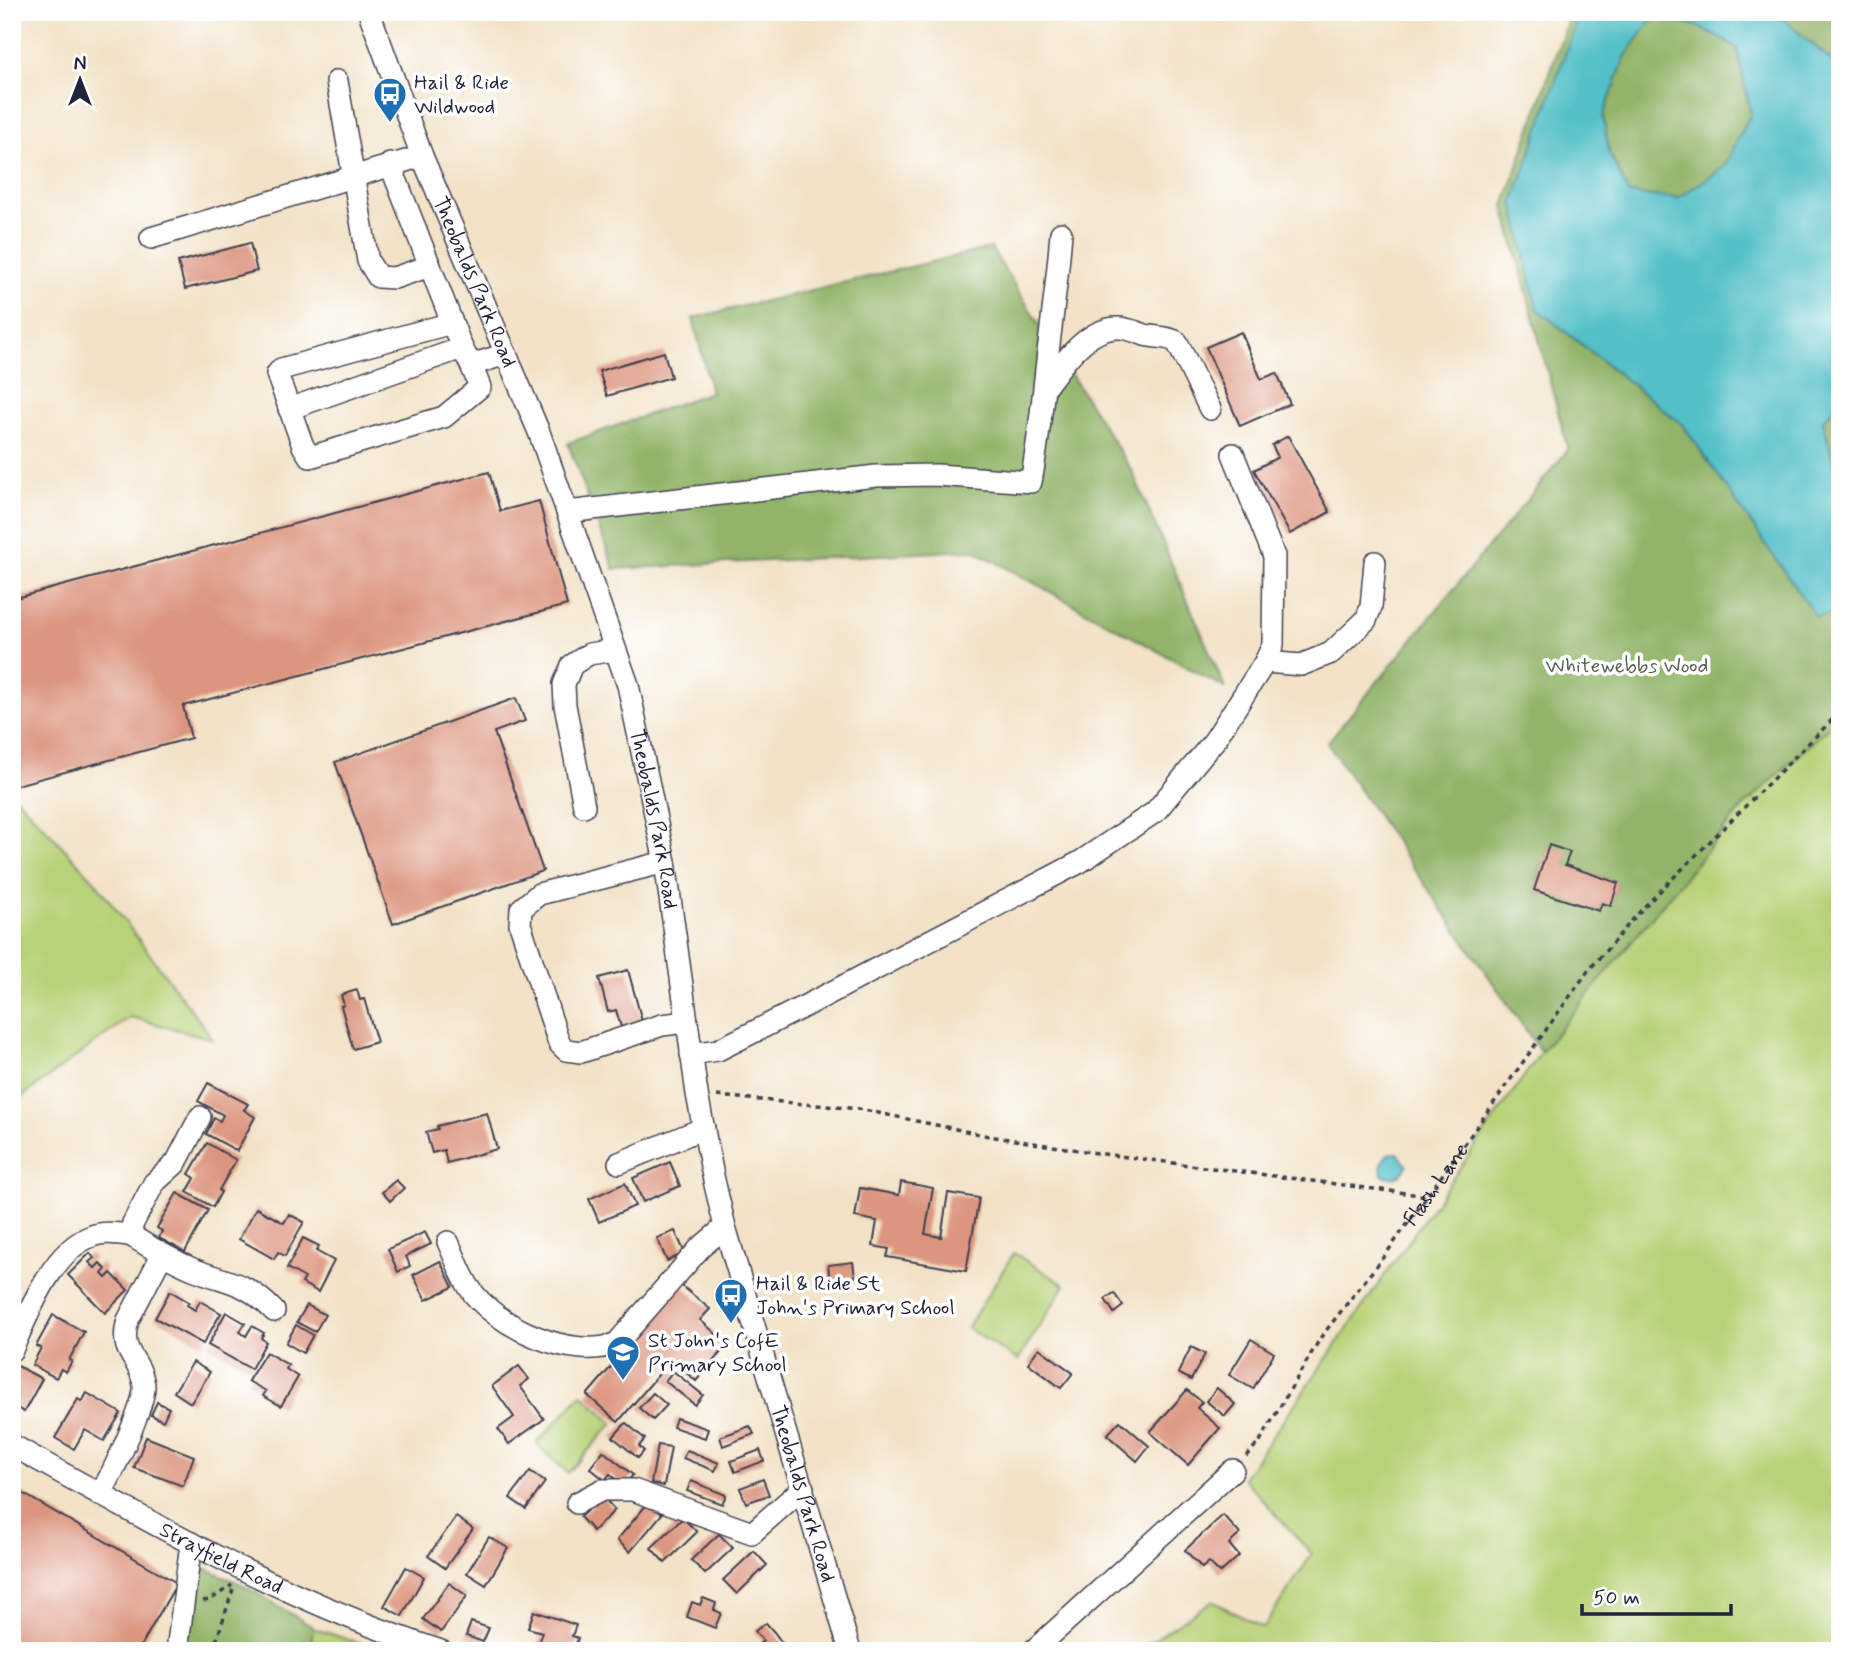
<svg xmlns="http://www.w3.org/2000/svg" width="1852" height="1663" font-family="Mynerve,sans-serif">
<rect width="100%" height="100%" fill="#fff"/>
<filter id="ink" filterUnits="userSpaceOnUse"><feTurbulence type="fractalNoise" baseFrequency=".0143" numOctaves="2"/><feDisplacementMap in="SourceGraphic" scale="14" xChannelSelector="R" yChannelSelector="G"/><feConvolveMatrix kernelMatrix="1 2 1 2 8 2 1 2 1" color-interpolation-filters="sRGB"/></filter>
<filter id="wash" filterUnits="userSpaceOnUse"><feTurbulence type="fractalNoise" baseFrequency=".00686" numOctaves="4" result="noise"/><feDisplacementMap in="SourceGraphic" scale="28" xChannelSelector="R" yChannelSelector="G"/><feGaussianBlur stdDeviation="1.57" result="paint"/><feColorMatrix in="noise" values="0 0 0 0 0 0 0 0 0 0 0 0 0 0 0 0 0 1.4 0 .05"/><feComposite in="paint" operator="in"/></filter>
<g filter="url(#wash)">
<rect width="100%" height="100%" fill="#f2e2c6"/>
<g fill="#b7d277" stroke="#6c7a59" stroke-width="2">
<polygon points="1840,716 1840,1651 1137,1651 1212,1601 1263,1628 1312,1554 1243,1478 1541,1052 1740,810"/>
<polygon points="12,793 94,880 213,1039 130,1017 12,1104"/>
<polygon points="1014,1253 1065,1285 1018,1360 967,1328"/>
<polygon points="582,1394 613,1423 568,1473 536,1444"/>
<polygon points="313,1627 313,1628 382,1651 310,1651"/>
</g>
<g fill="#91b468" stroke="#5a6b52" stroke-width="2" fill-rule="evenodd">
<path d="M 1568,12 L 1577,12 L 1578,17 L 1537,309 L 1683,425 L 1816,616 L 1840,613 L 1840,716 L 1740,810 L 1541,1052 L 1327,743 L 1568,450 L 1504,206 L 1569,16 ZM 1549,845 L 1569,852 L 1565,865 L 1618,883 L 1611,905 L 1602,903 L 1599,911 L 1534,890 Z"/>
<polygon points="1775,12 1840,12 1840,68"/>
<polygon points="1653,18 1697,26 1738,48 1751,114 1724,167 1678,198 1629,194 1609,152 1603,117 1625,57"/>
<polygon points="1840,165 1840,236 1837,234 1835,196"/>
<polygon points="991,248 1132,471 1225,688 974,550 614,569 568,443 711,392 693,318"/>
<polygon points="1840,403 1840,489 1823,420"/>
<polygon points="196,1564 241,1584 313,1627 310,1651 181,1651"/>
</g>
<g fill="#52c0c7" stroke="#3a7181" stroke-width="2" fill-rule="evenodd">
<path d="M 1577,12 L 1775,12 L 1840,68 L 1840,165 L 1835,196 L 1837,233 L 1840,236 L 1840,403 L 1823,420 L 1840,489 L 1840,613 L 1816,617 L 1683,425 L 1537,309 L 1513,202 L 1578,17 ZM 1653,18 L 1697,26 L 1737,48 L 1751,114 L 1724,167 L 1678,198 L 1629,194 L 1609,152 L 1603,117 L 1625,57 Z"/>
<polygon points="1398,1153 1407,1166 1402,1173 1394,1178 1382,1175 1381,1163 1388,1154"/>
</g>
<g id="blocks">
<g fill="#dc957f">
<polygon points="250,243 257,271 185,289 178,262"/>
<polygon points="1241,332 1261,379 1277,373 1290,404 1240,426 1206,347"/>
<polygon points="664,352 671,377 607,396 599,371"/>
<polygon points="1288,436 1330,512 1290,534 1254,470 1278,457 1272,445"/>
<polygon points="489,472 500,511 539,501 567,605 183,706 191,738 13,786 12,599"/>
<polygon points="516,698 525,721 494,732 543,871 393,924 335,762"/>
<polygon points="1549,845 1570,852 1565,865 1618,883 1611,906 1602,903 1599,911 1534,890"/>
<polygon points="628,970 642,1021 621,1027 616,1010 608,1012 599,978"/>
<polygon points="357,990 360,1000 364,999 377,1042 353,1049 341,1006 344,1005 341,995"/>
<polygon points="208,1083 248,1104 244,1110 255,1117 237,1151 206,1134 214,1118 220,1121 223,1115 198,1101"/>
<polygon points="487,1113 497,1149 447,1163 444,1150 432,1153 426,1132 438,1129 437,1126"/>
<polygon points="207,1143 236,1160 219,1190 221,1192 213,1207 187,1192 195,1178 189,1174"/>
<polygon points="670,1162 680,1186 643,1202 633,1178"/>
<polygon points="396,1180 404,1188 390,1201 382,1192"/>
<polygon points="901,1182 933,1188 925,1234 941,1237 948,1193 979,1198 966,1271 887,1257 889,1249 873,1246 877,1221 855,1217 860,1188 899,1195"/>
<polygon points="625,1183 635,1206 599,1222 589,1199"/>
<polygon points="177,1193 208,1210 185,1252 159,1238 162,1231 157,1228"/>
<polygon points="256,1208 284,1223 289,1214 304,1222 285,1256 278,1252 274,1259 239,1239"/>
<polygon points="675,1231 685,1253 667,1261 657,1238"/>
<polygon points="425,1232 431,1244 406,1256 410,1266 398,1272 388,1249"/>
<polygon points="303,1238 319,1246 316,1251 334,1261 318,1292 302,1283 305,1278 287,1268"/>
<polygon points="90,1253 94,1258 89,1262 95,1268 100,1263 106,1269 102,1274 106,1278 111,1273 128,1290 105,1313 68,1275"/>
<polygon points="440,1261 453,1287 426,1300 413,1275"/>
<polygon points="853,1262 855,1277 830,1281 828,1265"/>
<polygon points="681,1285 710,1309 700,1320 728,1344 696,1381 671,1360 618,1422 587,1395"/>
<polygon points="170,1291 189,1302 187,1305 195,1310 200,1301 221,1313 203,1344 155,1318"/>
<polygon points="1114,1293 1123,1306 1114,1313 1105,1299"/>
<polygon points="307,1305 325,1315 315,1332 297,1322"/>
<polygon points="226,1312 245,1323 240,1332 246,1336 252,1326 264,1333 261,1338 266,1342 251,1369 208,1345"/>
<polygon points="53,1315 84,1332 69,1360 72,1361 66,1372 61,1369 56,1378 32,1365 41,1348 36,1346"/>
<polygon points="296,1325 313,1335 303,1353 286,1343"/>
<polygon points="1251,1339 1274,1353 1253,1389 1229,1375"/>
<polygon points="1191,1347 1205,1354 1191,1380 1178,1373"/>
<polygon points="1039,1348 1073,1373 1061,1388 1028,1363"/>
<polygon points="266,1352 288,1365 286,1369 298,1377 281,1406 263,1396 266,1391 248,1381"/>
<polygon points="193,1362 210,1372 191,1403 174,1392"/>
<polygon points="12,1363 42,1379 24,1412 12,1405"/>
<polygon points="519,1366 529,1379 520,1386 544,1419 509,1444 498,1429 514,1417 492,1386"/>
<polygon points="673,1371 703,1395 695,1405 665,1381"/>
<polygon points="1217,1388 1235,1404 1225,1416 1206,1401"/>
<polygon points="1187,1390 1202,1402 1197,1408 1220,1428 1188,1465 1150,1432"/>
<polygon points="87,1393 121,1413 104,1441 85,1430 74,1449 55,1438 78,1399 82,1402"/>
<polygon points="653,1393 667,1405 653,1420 639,1408"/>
<polygon points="157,1402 169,1408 163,1421 151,1415"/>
<polygon points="676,1418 708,1429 705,1438 673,1427"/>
<polygon points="1120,1421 1149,1446 1137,1461 1107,1435"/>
<polygon points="626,1423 645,1439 639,1446 644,1451 638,1458 613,1437"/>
<polygon points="750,1426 754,1434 723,1446 720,1437"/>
<polygon points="146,1437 194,1456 183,1486 134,1468"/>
<polygon points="658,1445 671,1447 664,1486 651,1483"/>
<polygon points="687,1450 719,1463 715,1471 683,1458"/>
<polygon points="760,1450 764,1461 735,1472 731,1461"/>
<polygon points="603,1451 633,1475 624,1486 610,1474 605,1480 590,1468"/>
<polygon points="530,1471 545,1482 526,1509 510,1498"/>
<polygon points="763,1479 769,1495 746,1503 740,1488"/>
<polygon points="691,1481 726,1495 722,1504 687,1491"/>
<polygon points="12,1487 177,1583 138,1651 12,1651"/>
<polygon points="602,1496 615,1510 593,1531 580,1517"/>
<polygon points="648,1503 662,1514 630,1552 617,1540"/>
<polygon points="1223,1515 1240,1534 1229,1544 1239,1556 1220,1573 1209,1562 1202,1568 1185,1550"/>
<polygon points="456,1517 473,1529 445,1568 428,1556"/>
<polygon points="683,1518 697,1532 665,1563 651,1548"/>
<polygon points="719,1534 733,1548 705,1574 691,1560"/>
<polygon points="489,1537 508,1548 486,1585 467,1573"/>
<polygon points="754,1551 767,1565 737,1594 723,1580"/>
<polygon points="406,1567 424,1577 402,1616 384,1606"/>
<polygon points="449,1583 467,1596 441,1632 423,1619"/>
<polygon points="703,1598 716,1603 714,1610 721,1613 715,1628 687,1617 692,1602 700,1605"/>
<polygon points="534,1611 576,1625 572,1636 578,1638 574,1651 553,1651 537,1646 542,1632 528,1628"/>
<polygon points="471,1622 489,1628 483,1642 466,1636"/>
<polygon points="766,1623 774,1632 788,1651 750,1651 763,1641 755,1631"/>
</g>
</g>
</g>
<g filter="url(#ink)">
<use href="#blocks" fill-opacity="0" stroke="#413f50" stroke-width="2"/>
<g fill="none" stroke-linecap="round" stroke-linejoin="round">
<defs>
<g id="minor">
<path id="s2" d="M 369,12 L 422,156 L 539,432 L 628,685 L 665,862 L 697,1094 L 713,1176 L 725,1227 L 850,1651"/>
<polyline points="337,81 368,261 378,277 394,278 430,266"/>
<polyline points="390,164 462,348 471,365 506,354"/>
<polyline points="151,238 422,156"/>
<polyline points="452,323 281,369 277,374 303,446 310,457 444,417 480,387 471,365"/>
<path d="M 1046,386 C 1063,363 1087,328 1118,328 C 1128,328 1136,332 1145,335 C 1157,338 1167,336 1177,342 L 1210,409"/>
<polyline points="289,409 462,348"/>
<path d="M 567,512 L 876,476 L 937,475 L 1031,482 C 1039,439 1043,396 1048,352 C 1053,312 1058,273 1061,233"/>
<polyline points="1265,662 1301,665 1331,653 1366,620 1371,607 1375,562"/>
<polyline points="584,806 565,705 564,684 572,665 589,654 615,650"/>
<polyline points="665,862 539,894 521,909 520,924 559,1043 566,1050 581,1052 662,1025 687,1022"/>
<polyline points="691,1054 718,1050 813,1002 1080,862 1155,812 1214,741 1265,662 1273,645 1274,556 1233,454"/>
<path d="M 200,1117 L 176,1163 L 154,1183 L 133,1223 L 130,1235 C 151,1248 171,1260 193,1269 C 230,1284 244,1280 274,1311"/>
<polyline points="619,1163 704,1128"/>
<path d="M 448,1242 C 455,1257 460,1273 469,1287 C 493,1326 574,1362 617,1343 L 700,1248 L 725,1227"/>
<path d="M 12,1350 C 28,1314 52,1250 92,1236 C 105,1231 117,1234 130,1235"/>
<path id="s3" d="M 12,1445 C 150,1523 290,1602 441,1651"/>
<path d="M 100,1495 C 111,1476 146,1404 144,1385 C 140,1356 118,1355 128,1320 L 162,1255"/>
<polyline points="577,1503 602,1490 633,1490 752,1533 803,1488"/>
<polyline points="177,1651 191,1543"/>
<polyline points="1033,1651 1233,1470"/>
</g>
</defs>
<use href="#minor" stroke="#413f50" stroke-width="24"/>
<g stroke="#413f50" stroke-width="3.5" stroke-dasharray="5 5" stroke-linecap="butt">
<polyline points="717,1096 859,1109 989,1136 1104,1154 1428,1196"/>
<path id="s1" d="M 1246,1456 L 1260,1441 L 1321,1337 L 1388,1251 L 1588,971 L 1643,908 L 1840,712"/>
<polyline points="203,1601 210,1600 232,1585"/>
<polyline points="213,1651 234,1586"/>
</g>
<use href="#minor" stroke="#fff" stroke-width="21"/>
</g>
</g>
<defs>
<symbol id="bus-pin" viewBox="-11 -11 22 30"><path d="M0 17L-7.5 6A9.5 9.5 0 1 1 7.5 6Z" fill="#1f6fb2" stroke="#fff"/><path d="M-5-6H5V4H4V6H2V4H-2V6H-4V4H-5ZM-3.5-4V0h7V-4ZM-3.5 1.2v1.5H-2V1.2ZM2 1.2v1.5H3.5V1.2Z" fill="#fff"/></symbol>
<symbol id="school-pin" viewBox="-11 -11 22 30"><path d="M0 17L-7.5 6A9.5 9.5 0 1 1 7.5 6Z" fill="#1f6fb2" stroke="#fff"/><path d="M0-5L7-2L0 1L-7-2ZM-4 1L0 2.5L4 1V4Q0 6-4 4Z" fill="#fff"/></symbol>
</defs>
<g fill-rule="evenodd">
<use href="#bus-pin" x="371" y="75" width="38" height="52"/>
<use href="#bus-pin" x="712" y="1276" width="38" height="52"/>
<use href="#school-pin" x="604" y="1333" width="38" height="52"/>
</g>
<g text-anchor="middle" stroke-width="7" stroke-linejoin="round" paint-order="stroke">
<g font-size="21" fill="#22223b" stroke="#fff" text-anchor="start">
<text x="414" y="89">Hail &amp; Ride<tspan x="414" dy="24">Wildwood</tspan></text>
<text x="756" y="1290">Hail &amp; Ride St<tspan x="756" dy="24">John's Primary School</tspan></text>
<text x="648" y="1347">St John's CofE<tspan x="648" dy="24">Primary School</tspan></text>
</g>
<g font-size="21" fill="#22223b" stroke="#fff">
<text dy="7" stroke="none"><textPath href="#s2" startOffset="290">Theobalds Park Road</textPath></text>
<text dy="7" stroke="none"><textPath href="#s2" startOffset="858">Theobalds Park Road</textPath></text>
<text dy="7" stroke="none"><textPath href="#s1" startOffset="332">Flash Lane</textPath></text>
<text dy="7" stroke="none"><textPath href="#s2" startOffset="1550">Theobalds Park Road</textPath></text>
<text dy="7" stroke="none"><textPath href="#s3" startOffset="238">Strayfield Road</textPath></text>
</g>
<g font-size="21" fill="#566050" stroke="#fff">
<text x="1627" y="672">Whitewebbs Wood</text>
</g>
</g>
<rect width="1852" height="1663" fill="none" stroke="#fff" stroke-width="42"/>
<g transform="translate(80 80)" stroke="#ffffff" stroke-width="5" paint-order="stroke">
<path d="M0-5L12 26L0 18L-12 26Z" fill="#22223b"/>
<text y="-10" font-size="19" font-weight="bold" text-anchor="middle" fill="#22223b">N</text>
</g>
<path d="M1582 1604v10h149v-10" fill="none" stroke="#22223b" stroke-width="3.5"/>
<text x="1593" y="1604" font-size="21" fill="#22223b" stroke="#ffffff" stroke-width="5" paint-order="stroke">50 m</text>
</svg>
